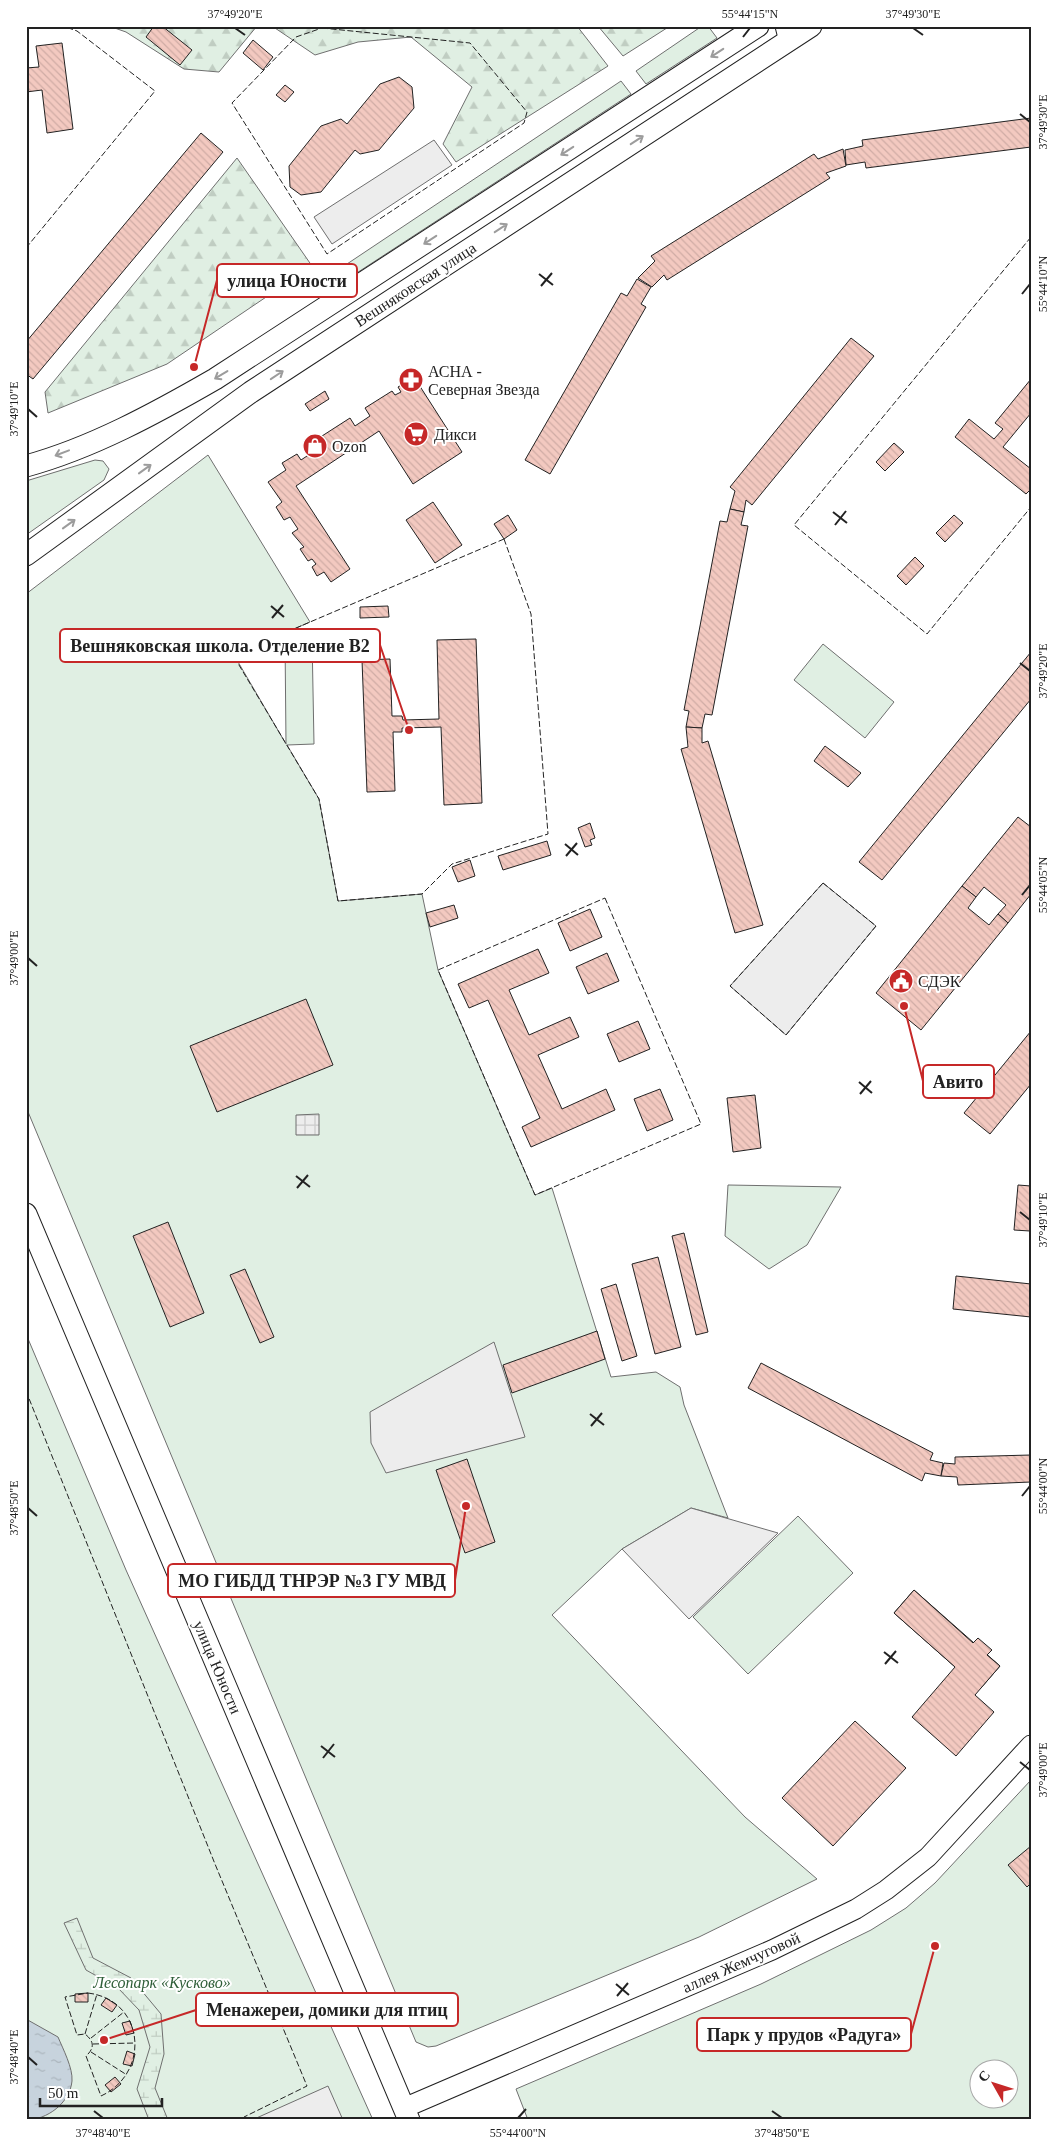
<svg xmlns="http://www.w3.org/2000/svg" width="1057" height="2146" font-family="'Times New Roman',serif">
<defs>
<pattern id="forest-firs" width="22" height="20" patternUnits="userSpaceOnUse" patternTransform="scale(1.25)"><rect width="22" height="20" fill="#e0efe3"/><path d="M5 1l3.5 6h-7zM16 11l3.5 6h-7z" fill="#c0cdc2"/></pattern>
<pattern id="wetland-marsh" width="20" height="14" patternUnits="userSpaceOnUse" patternTransform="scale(1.25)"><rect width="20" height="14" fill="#e0efe3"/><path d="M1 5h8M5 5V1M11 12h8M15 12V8" fill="none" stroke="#c0cdc2"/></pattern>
<pattern id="plaza-grid" width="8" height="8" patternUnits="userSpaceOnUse" patternTransform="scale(1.25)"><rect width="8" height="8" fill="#ededed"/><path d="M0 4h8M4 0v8" fill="none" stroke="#cbcbcb"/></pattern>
<pattern id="water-ripples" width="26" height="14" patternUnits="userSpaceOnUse" patternTransform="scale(1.25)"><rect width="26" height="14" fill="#c7d3dd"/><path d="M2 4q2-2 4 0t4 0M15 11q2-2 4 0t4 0" fill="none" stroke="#abb5bd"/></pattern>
<pattern id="building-back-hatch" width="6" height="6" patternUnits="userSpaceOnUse" patternTransform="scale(1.25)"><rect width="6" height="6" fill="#f3c9c0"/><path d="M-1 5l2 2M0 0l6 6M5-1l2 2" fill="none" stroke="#d0aca5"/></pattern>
</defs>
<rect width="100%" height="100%" fill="#fff"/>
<g fill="#e0efe3" stroke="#6f6f6f" fill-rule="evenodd">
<polygon points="702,26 708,26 717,38 646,84 636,71"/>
<polygon points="621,81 631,94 346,280 338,270"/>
<polygon points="208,455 310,622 234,655 286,744 285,638 312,637 314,744 287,745 319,799 338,901 422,894 438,970 535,1195 552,1188 611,1377 656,1372 680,1387 684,1405 728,1518 691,1508 622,1549 552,1615 745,1817 817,1879 699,1937 436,2046 428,2047 416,2042 26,1107 26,594"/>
<polygon points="95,460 103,461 109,469 104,480 26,535 26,481"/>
<polygon points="823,644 894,702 865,738 794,680"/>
<polygon points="728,1185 841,1187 807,1245 769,1269 725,1236"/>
<polygon points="26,1334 126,1570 373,2120 26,2120"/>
<polygon points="798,1516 853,1573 748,1674 693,1617"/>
<path d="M 1031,1780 L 1031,2120 L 528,2120 L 516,2089 L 761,1984 L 871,1930 L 906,1908 L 935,1883 ZM 980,2068 L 1010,2068 L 1010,2098 L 980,2098 Z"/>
</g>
<g fill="url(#forest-firs)" stroke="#6f6f6f">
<polygon points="109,26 257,26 219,72 184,69 126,32"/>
<polygon points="272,26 577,26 608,66 456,162 443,144 472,87 411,37 358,42 315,55"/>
<polygon points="598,26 670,26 623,56"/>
<polygon points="237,158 312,266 167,364 48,413 45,392"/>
</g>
<polygon fill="url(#wetland-marsh)" stroke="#6f6f6f" points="77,1918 93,1958 131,1978 161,2014 164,2054 155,2088 168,2120 149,2120 137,2089 150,2047 139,2010 118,1988 86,1970 64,1923"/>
<g fill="#ededed" stroke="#6f6f6f">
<polygon points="434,140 452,165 332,244 314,217"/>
<polygon points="823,883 876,926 786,1035 730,986"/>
<polygon points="494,1342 525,1437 386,1473 371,1443 370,1412"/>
<polygon points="691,1508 778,1533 689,1619 622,1549"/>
<polygon points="328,2086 343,2120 252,2120"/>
</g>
<polygon fill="url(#plaza-grid)" stroke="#6f6f6f" points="319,1114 319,1135 296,1135 296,1115"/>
<path fill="url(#water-ripples)" stroke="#6f6f6f" d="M 26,2019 L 58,2037 C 63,2049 73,2068 72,2081 C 70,2103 47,2120 26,2120 Z"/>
<g fill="url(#building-back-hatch)" stroke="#222">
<polygon points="154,26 162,26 192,50 180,65 146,37"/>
<polygon points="253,40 273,57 263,70 243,53"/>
<polygon points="62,43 73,129 47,133 42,90 26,92 26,68 39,67 36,46"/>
<polygon points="399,77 412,87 414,108 379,150 360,154 355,150 321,192 301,195 290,187 289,166 321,126 341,119 347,124 380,84"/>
<polygon points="285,85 294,92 285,102 276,95"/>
<polygon points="1031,118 1031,147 866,168 865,162 846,165 845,150 863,146 862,140"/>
<polygon points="201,133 223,152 33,379 26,374 26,342"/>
<polygon points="843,149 846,166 826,173 830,178 667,280 664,275 652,287 638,278 655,261 651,256 814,154 818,159"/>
<polygon points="637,279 651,287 641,304 646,307 550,474 525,460 621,293 627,296"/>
<polygon points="851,338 874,356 752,505 746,500 744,512 730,509 735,491 730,487"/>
<polygon points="414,377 462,452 413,484 379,431 296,486 350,569 331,582 324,572 317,576 312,567 316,564 312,559 308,561 300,549 304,547 292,533 298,529 290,517 284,520 276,507 282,502 268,482 286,470 282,463 297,454 301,460 313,452 308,445 350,418 355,426 370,416 365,408 392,391 395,395 401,392 398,387"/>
<polygon points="1031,379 1031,413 1003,447 1031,469 1031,489 1026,494 955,437 969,419 994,439 1003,429 995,423"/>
<polygon points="325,391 329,399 310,411 305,404"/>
<polygon points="894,443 904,452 885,471 876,462"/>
<polygon points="433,502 462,545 435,563 406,520"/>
<polygon points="730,509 744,512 741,525 748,526 712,715 705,714 702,728 686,727 689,711 684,710 720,521 727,522"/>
<polygon points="508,515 517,530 504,539 494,524"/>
<polygon points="954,515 963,523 945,542 936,533"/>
<polygon points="915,557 924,566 906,585 897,576"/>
<polygon points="388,606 389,617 360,618 360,607"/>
<polygon points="476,639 482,803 444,805 441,727 402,728 402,732 393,732 395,791 367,792 362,660 390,659 392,716 402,716 403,720 439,719 437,640"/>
<polygon points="1031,652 1031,699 882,880 859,862"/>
<polygon points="686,727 702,728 702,743 708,741 763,925 735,933 681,749 688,747"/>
<polygon points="825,746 861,773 848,787 814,761"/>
<polygon points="1018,817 1031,827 1031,894 1008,923 998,914 1006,905 984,887 976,897 962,886"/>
<polygon points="590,823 595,838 590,840 592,845 585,847 578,828"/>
<polygon points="547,841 551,855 503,870 498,856"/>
<polygon points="470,860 475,876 458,882 452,867"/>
<polygon points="962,886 976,897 968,908 989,925 998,914 1008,923 921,1030 876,993"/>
<polygon points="454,905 458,918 430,927 426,913"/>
<polygon points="590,909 602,937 570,951 558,923"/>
<polygon points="538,949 549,973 509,990 529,1035 570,1017 579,1037 538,1055 562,1109 606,1089 615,1110 531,1147 522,1127 540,1118 488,1000 469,1008 458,984"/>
<polygon points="607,953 619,981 588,994 576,967"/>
<polygon points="306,999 333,1065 217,1112 190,1046"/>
<polygon points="638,1021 650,1049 619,1062 607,1034"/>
<polygon points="1031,1031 1031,1084 990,1134 964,1113"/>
<polygon points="660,1089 673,1120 647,1131 634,1099"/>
<polygon points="755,1095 761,1148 733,1152 727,1098"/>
<polygon points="1018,1185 1031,1186 1030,1231 1014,1230"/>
<polygon points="168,1222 204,1313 170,1327 133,1236"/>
<polygon points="684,1233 708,1332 696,1335 672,1236"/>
<polygon points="658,1257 681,1347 655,1354 632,1264"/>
<polygon points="245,1269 274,1337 260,1343 230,1275"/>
<polygon points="956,1276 1031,1284 1031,1317 953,1309"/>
<polygon points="616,1284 637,1356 622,1361 601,1289"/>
<polygon points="597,1331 605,1359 512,1393 503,1365"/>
<polygon points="761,1363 933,1453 930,1460 943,1463 941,1476 925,1473 922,1481 748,1388"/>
<polygon points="1031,1455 1031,1482 958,1485 957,1477 941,1476 944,1463 955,1464 955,1457"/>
<polygon points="467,1459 495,1542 465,1553 436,1470"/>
<polygon points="914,1590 1000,1666 980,1689 894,1613"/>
<polygon points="914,1590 973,1643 978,1638 992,1650 987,1655 1000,1666 975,1695 994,1712 956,1756 912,1717 955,1667 894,1613"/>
<polygon points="855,1721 906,1768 833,1846 782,1798"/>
<polygon points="1031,1846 1031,1883 1027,1887 1008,1865"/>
<polygon points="88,1993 88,2002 75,2002 75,1994"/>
<polygon points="106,1998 117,2005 112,2012 101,2005"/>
<polygon points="130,2021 134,2033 126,2035 122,2023"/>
<polygon points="127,2051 135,2054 132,2066 123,2064"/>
<polygon points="115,2077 121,2084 111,2092 105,2085"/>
</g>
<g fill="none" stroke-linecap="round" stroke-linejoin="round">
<defs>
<polyline id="minor" points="779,47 786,38 783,26"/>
<polyline id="tertiary" points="404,2108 772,1950 856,1909 886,1890 928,1857 1031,1745"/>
<g id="secondary">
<path d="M 26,466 C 92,448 156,413 215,379 L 758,26"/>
<polyline points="26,555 251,392 811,26"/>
<polyline points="26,1214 409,2120"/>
</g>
</defs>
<use href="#minor" stroke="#222" stroke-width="17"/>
<use href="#tertiary" stroke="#222" stroke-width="21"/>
<use href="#secondary" stroke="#222" stroke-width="23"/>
<use href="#minor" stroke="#fff" stroke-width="15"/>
<use href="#tertiary" stroke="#fff" stroke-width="19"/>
<use href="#secondary" stroke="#fff" stroke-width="21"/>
<g stroke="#222" stroke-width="1" stroke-dasharray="6 2.5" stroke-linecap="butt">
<polygon points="322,28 470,43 527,112 524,123 327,254 232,103 296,37"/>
<polyline points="1031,237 794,525 927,634 1031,507"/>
<polyline points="26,248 155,91 77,31 63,26"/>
<polygon points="504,539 531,614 548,834 452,864 422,894 338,901 319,799 233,655"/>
<polygon points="823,883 876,926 786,1035 730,986"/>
<polygon points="605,898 701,1124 535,1195 438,970"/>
<polyline points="26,1391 215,1864 307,2086 244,2117 245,2120"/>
<path d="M 88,1993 C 145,2000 151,2073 101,2096 L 86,2056 C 95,2048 94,2041 85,2034 L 77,2035 L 65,1997 Z"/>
<polyline points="85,2034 97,1994"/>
<polyline points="91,2038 124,2012"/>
<polyline points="93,2044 135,2043"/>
<polyline points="91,2052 127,2075"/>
</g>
</g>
<defs><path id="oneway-shaft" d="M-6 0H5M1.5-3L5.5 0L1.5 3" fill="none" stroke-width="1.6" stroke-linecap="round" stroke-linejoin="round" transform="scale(1.25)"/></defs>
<g stroke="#9c9c9c">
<use href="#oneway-shaft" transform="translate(717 53) rotate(147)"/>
<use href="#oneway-shaft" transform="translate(637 140) rotate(-33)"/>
<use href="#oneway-shaft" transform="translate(567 151) rotate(147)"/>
<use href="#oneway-shaft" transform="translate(501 228) rotate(-33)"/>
<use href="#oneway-shaft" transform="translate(430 240) rotate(147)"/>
<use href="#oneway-shaft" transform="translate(221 375) rotate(149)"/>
<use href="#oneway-shaft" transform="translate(277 375) rotate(-34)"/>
<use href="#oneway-shaft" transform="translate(62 453) rotate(159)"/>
<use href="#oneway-shaft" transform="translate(145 469) rotate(-36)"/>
<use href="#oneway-shaft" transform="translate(69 524) rotate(-36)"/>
</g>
<path fill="none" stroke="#222" stroke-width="2" d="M 235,28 L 245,35M 913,28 L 923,35M 743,37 L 750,28M 1020,114 L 1030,122M 539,274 L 553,285M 541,286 L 552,273M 1022,294 L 1030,284M 28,409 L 37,417M 833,512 L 847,523M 835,525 L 846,511M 271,606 L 284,617M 272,618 L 283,605M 1020,663 L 1030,671M 565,844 L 578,855M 566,856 L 577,843M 1022,895 L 1030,885M 28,958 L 37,966M 859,1082 L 872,1093M 860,1094 L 871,1081M 296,1176 L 310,1187M 297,1188 L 308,1175M 1020,1212 L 1030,1220M 590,1414 L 604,1425M 591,1426 L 602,1413M 1022,1496 L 1030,1486M 28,1508 L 37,1516M 884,1652 L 898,1663M 885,1664 L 896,1651M 321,1746 L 335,1757M 323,1758 L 334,1744M 1020,1762 L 1030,1770M 616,1984 L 629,1995M 617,1996 L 628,1983M 28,2057 L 37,2065M 94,2111 L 103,2118M 772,2111 L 782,2118M 518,2118 L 526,2109"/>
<defs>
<symbol id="pharmacy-disc" viewBox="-11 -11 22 22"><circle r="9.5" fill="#c62828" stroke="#fff"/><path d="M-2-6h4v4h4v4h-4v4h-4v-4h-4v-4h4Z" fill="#fff"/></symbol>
<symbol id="supermarket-disc" viewBox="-11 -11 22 22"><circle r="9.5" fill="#c62828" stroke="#fff"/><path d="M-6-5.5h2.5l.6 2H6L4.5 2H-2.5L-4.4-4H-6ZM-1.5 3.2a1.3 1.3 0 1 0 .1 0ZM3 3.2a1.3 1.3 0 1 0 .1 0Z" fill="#fff"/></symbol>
<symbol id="shop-disc" viewBox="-11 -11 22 22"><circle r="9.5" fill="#c62828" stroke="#fff"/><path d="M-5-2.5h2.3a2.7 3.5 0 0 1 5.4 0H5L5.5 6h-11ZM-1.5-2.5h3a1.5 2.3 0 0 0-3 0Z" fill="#fff"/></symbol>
<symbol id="civic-disc" viewBox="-11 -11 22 22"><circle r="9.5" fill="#c62828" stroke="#fff"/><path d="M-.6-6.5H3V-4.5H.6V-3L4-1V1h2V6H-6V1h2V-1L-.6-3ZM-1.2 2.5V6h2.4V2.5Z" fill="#fff"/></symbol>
</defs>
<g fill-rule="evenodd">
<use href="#pharmacy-disc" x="397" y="366" width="28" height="28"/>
<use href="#supermarket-disc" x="402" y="420" width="28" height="28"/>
<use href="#shop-disc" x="301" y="432" width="28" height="28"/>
<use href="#civic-disc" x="887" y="967" width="28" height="28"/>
</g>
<g text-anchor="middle" stroke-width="4" stroke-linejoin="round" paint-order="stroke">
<g font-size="16" fill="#222" stroke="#fff">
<text transform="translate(415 284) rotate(-33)" y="6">Вешняковская улица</text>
<text transform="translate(218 1667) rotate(67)" y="6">улица Юности</text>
<text transform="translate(741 1962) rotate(-24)" y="6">аллея Жемчуговой</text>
</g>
<g font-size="16" fill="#222" stroke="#fff" text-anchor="start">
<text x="428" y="377">АСНА -<tspan x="428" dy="18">Северная Звезда</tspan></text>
<text x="434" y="440">Дикси</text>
<text x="332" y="452">Ozon</text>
<text x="918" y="987">СДЭК</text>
</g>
<g font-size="16" font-style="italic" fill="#2f5e38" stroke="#fff">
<text x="162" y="1988">Лесопарк «Кусково»</text>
</g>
</g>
<path fill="none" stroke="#c62828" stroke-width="2" d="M194 367L217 280M409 730L380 645M904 1006L923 1081M466 1506L455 1580M104 2040L196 2010M935 1946L911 2034"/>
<g fill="#c62828" stroke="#fff" stroke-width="2">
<circle cx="194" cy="367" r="5"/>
<circle cx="409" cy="730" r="5"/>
<circle cx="904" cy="1006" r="5"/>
<circle cx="466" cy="1506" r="5"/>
<circle cx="104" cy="2040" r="5"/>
<circle cx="935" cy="1946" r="5"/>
</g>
<g fill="#fff" stroke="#c62828" stroke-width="2">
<rect x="217" y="264" width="140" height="33" rx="5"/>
<rect x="60" y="629" width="320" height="33" rx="5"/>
<rect x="923" y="1065" width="71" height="33" rx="5"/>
<rect x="168" y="1564" width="287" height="33" rx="5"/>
<rect x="196" y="1993" width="262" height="33" rx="5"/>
<rect x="697" y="2018" width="214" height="33" rx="5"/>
</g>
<g font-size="18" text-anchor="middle" font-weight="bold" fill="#222">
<text x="287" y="287">улица Юности</text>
<text x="220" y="652">Вешняковская школа. Отделение В2</text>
<text x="958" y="1088">Авито</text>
<text x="312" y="1587">МО ГИБДД ТНРЭР №3 ГУ МВД</text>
<text x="327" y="2016">Менажереи, домики для птиц</text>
<text x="804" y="2041">Парк у прудов «Радуга»</text>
</g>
<rect width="1057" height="2146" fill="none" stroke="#ffffff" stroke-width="55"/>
<g transform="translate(994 2084) rotate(309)"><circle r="24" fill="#ffffff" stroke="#a7a7a7"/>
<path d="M0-4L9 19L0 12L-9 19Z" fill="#c62828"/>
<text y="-8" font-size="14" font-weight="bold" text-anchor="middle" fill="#222222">С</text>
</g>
<path d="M40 2098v8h122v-8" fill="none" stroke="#222222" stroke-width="2.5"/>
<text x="48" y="2098" font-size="15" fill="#222222" stroke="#ffffff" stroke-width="4" paint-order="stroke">50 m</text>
<rect x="28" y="28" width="1002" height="2090" fill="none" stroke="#222" stroke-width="2"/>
<g font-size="12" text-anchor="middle" fill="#222">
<text x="235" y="18">37°49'20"E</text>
<text x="750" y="18">55°44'15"N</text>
<text x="913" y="18">37°49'30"E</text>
<text transform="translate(1043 122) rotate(-90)" y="4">37°49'30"E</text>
<text transform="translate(1043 284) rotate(-90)" y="4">55°44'10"N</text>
<text transform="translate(14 409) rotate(-90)" y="4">37°49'10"E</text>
<text transform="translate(1043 671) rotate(-90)" y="4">37°49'20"E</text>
<text transform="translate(1043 885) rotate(-90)" y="4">55°44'05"N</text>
<text transform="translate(14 958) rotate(-90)" y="4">37°49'00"E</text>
<text transform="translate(1043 1220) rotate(-90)" y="4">37°49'10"E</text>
<text transform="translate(1043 1486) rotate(-90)" y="4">55°44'00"N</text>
<text transform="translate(14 1508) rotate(-90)" y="4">37°48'50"E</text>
<text transform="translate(1043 1770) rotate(-90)" y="4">37°49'00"E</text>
<text transform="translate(14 2057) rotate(-90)" y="4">37°48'40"E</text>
<text x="103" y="2137">37°48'40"E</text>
<text x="518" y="2137">55°44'00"N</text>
<text x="782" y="2137">37°48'50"E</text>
</g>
</svg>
